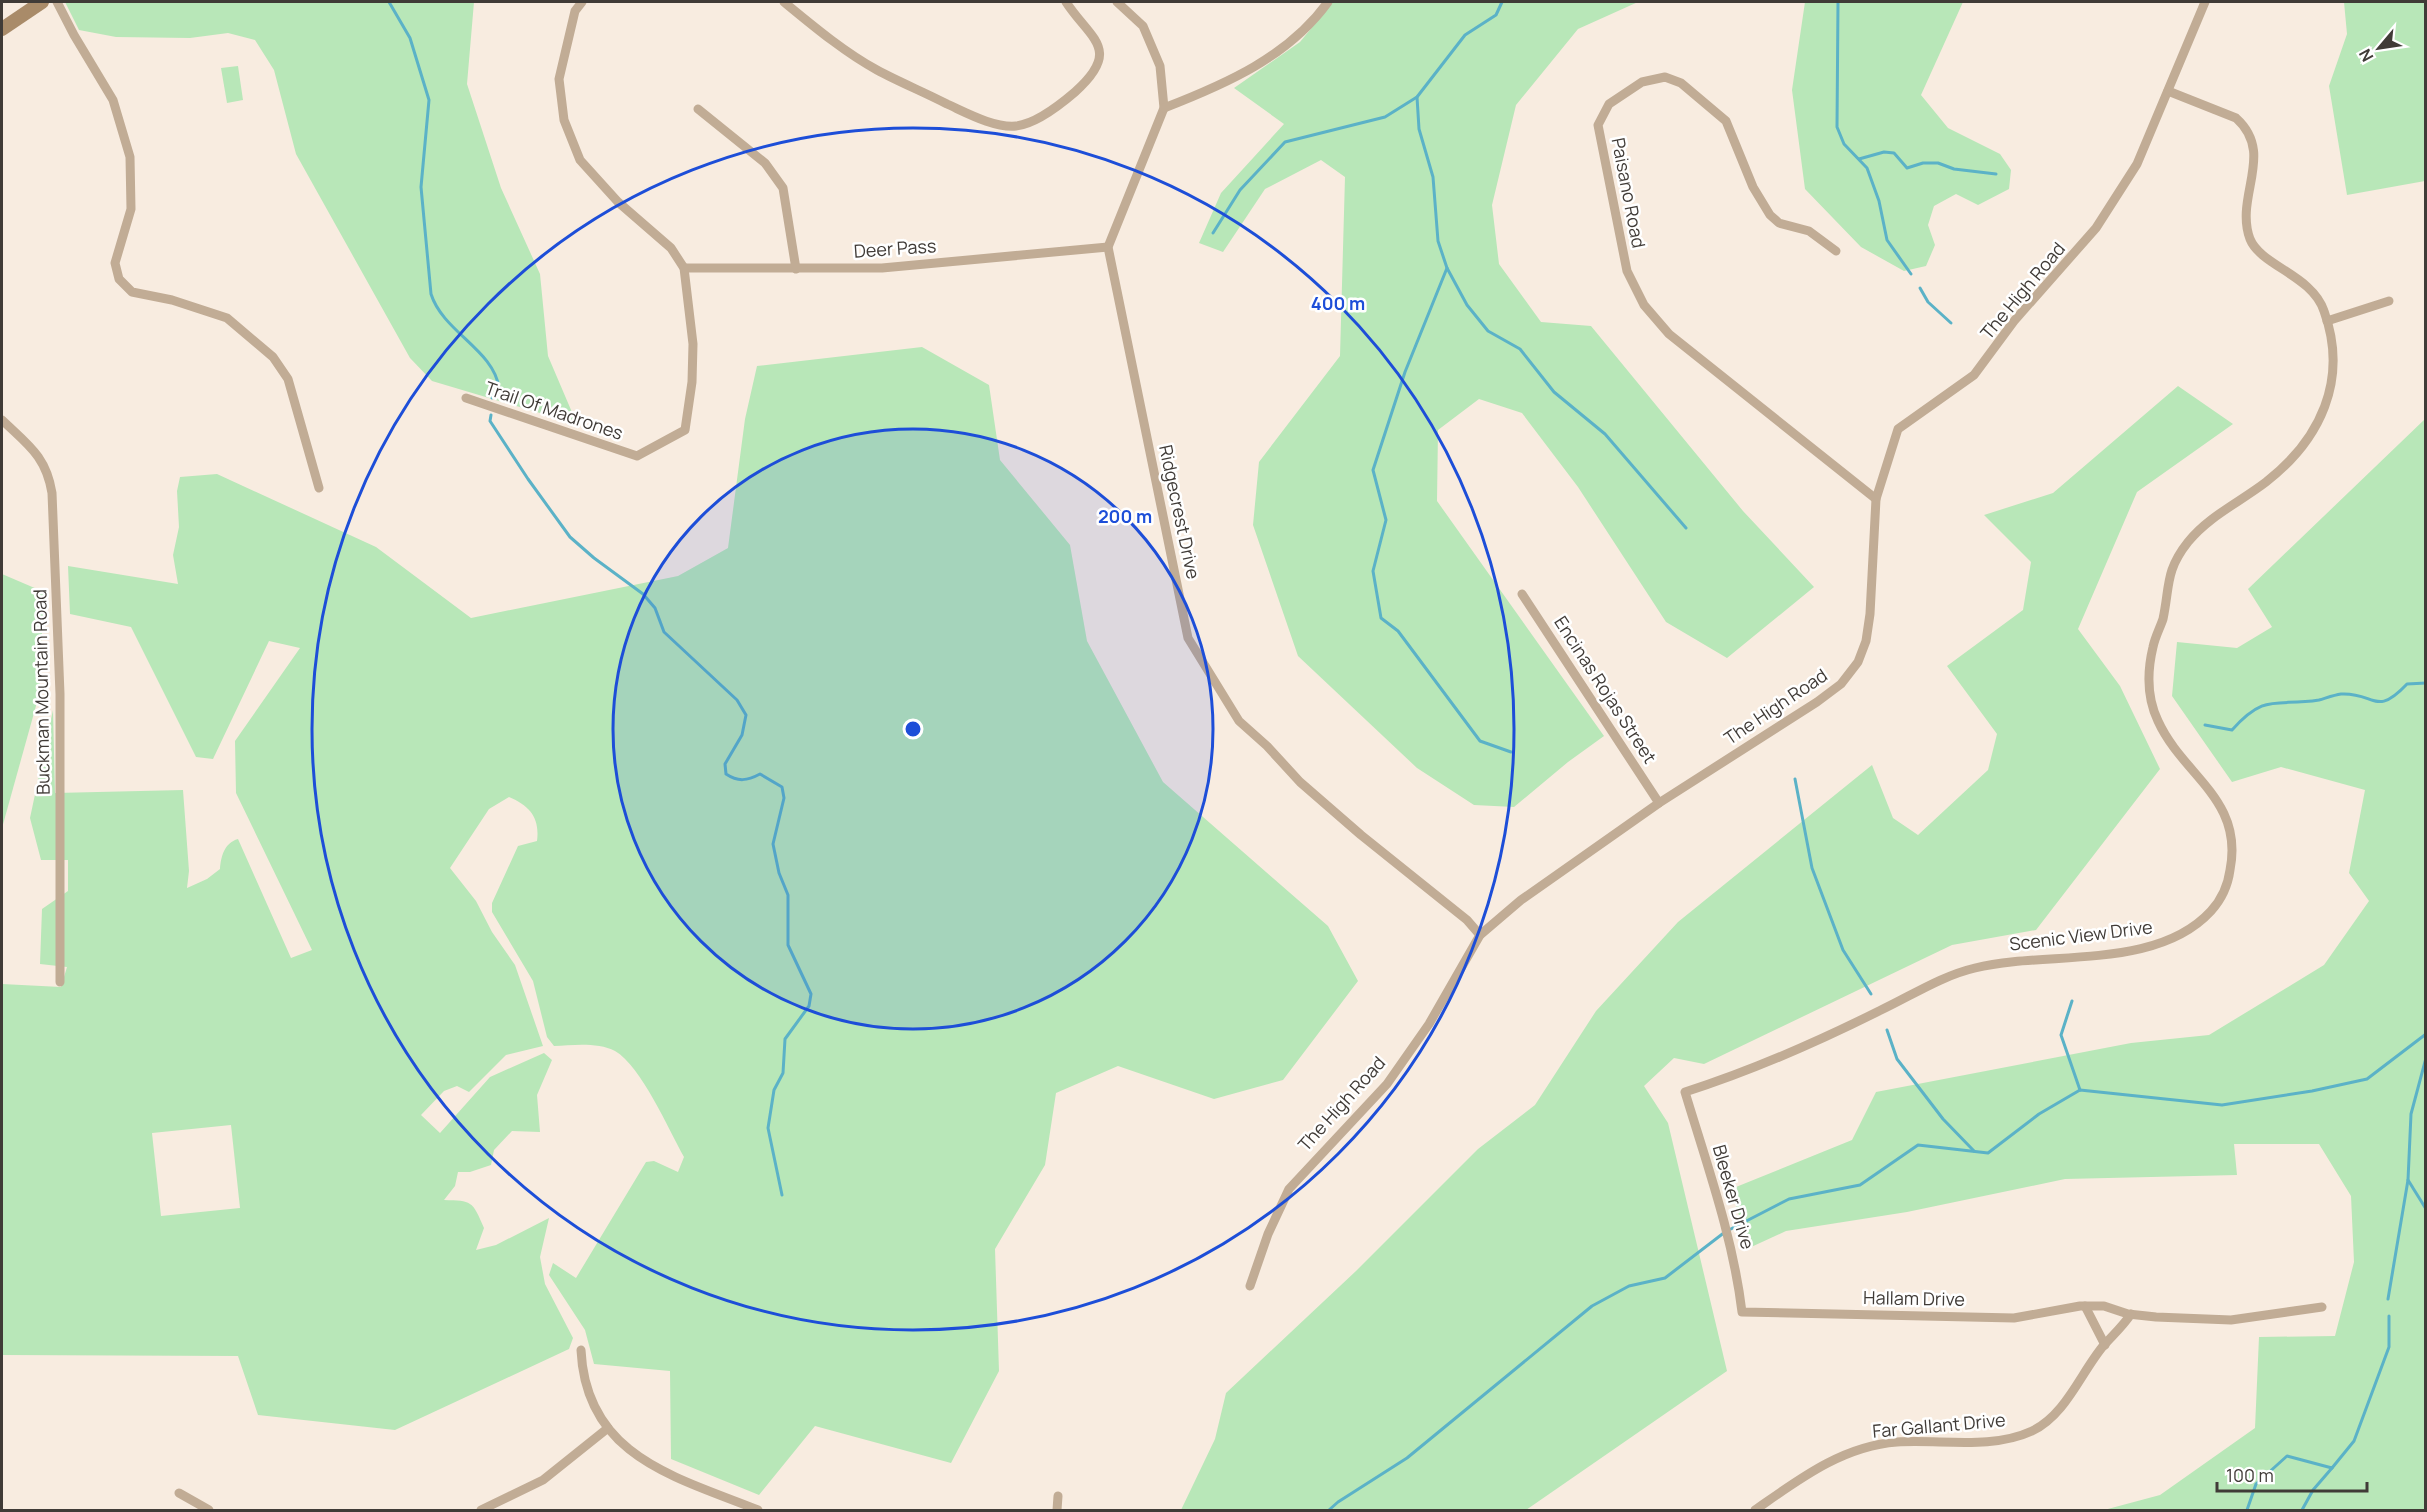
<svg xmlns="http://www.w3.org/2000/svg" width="2427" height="1512" font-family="Manrope,sans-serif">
<rect width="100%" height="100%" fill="#f8ece0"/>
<g fill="#b8e7b8" fill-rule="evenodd">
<polygon points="65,2 474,2 467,84 501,188 540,274 548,356 577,424 432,381 410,358 296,154 274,70 255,40 228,33 190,38 116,37 79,30"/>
<polygon points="1333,2 1638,2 1578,29 1516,105 1492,205 1499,264 1541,322 1591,326 1743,511 1814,587 1727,658 1666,622 1578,487 1522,413 1479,399 1438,430 1437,501 1604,736 1568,762 1514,807 1474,805 1417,768 1298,656 1253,525 1259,462 1340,356 1345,177 1321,160 1265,189 1223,252 1199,243 1221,193 1284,124 1234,88 1300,42"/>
<polygon points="1805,2 1963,2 1921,95 1948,128 2000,154 2011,170 2009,189 1978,205 1956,194 1934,206 1928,225 1935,245 1926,266 1904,271 1861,247 1805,189 1792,90"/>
<polygon points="2344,2 2425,2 2425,181 2347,195 2329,86 2347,34"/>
<polygon points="238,66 243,100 227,103 221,68"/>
<path d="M 922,347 L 989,385 L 1000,460 L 1070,545 L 1087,641 L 1163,782 L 1328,926 L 1358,981 L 1283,1080 L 1214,1099 L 1118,1066 L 1056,1093 L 1045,1165 L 995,1249 L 999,1371 L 951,1463 L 815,1426 L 759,1495 L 671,1459 L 670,1371 L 594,1364 L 585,1330 L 549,1275 L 553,1263 L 576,1278 L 646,1162 L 654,1161 L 678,1172 L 684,1157 C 669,1130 641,1066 615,1051 C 598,1042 573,1045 554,1046 L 547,1037 L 533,981 L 492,912 L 492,903 L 518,846 L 537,841 C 540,818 530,806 509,797 L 489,809 L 450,868 L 476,901 L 492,932 L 515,965 L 543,1046 L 506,1055 L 469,1092 L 457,1086 L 444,1091 L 421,1115 L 440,1133 L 490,1077 L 544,1053 L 552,1060 L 537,1095 L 540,1132 L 512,1131 L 494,1150 L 491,1165 L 470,1172 L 458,1172 L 455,1186 L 444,1200 C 472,1201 472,1200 484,1228 L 476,1250 L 496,1245 L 549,1218 L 540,1257 L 545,1284 L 573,1338 L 569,1349 L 395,1430 L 258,1415 L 238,1356 L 2,1355 L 2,984 L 61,987 L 67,967 L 40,964 L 42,909 L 68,891 L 68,860 L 41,860 L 30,818 L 53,710 L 55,793 L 183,790 L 189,871 L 187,888 L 207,879 L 220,869 C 221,857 224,843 238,839 L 291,958 L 312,950 L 236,793 L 235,741 L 300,648 L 269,641 L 213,759 L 196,757 L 131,627 L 70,614 L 68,566 L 178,584 L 173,555 L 179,527 L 177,491 L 180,477 L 217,474 L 376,547 L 471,618 L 678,576 L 728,548 L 745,419 L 757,366 ZM 231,1125 L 240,1208 L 161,1216 L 152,1133 Z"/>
<polygon points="2178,386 2233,424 2137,492 2078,629 2120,686 2160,769 2036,930 1952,945 1704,1064 1674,1058 1644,1086 1668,1123 1727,1371 1526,1510 1181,1510 1215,1439 1226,1393 1356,1271 1478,1149 1535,1105 1596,1011 1678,922 1872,765 1893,818 1918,835 1988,770 1997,734 1947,666 2023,610 2031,562 1984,515 2053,493"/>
<polygon points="2425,419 2425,1510 2104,1510 2160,1495 2255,1428 2259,1337 2335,1336 2354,1262 2351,1196 2319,1144 2234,1144 2237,1175 2065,1179 1907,1212 1786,1231 1749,1248 1731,1189 1852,1140 1876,1092 2131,1043 2209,1035 2324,965 2369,901 2349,873 2365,790 2281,767 2232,782 2172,696 2177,642 2237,648 2272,627 2248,589"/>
<polygon points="2,574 44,592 39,695 2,828"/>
</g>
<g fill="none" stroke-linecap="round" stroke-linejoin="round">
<g stroke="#5bb2c7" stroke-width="3">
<path d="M 389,2 L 410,38 L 429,100 L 421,187 L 431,294 C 443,332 494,350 499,388 L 492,398"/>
<polyline points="1838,2 1837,127 1844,144 1867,168 1879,201 1887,240 1911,274"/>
<polyline points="1417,97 1419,129 1433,177 1438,241 1447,268 1405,372 1373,470 1386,520 1373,571 1381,618 1398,631 1480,741 1511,752"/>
<polyline points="1859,159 1884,152 1894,153 1907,168 1923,163 1938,163 1954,169 1996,174"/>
<polyline points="1213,233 1240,190 1285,142 1385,117 1417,97 1465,35 1496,15 1502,2"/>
<polyline points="1447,268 1467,305 1488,331 1520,349 1554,392 1605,434 1686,528"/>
<polyline points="1920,288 1928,302 1951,323"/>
<path d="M 491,415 L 490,421 L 528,479 L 570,537 L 594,558 L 643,594 L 655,608 L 664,632 L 737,700 L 746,715 L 742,735 L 725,764 L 726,774 C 738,782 747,781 760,774 L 782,787 L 784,798 L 773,844 L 779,873 L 788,895 L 788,945 L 811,994 L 809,1006 L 785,1039 L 783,1073 L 774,1090 L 768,1128 L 782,1195"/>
<path d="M 2205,725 L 2232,730 C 2266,692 2276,707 2319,700 C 2326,698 2334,695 2341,694 C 2375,692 2375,718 2407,684 L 2426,683"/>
<polyline points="1795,779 1812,868 1843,950 1871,994"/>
<polyline points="2072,1001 2061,1035 2080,1090"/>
<polyline points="1887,1030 1897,1059 1943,1119 1974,1151"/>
<polyline points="2408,1180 2426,1209"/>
<polyline points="2388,1299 2408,1180 2411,1114 2426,1058"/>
<polyline points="1329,1510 1338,1502 1407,1458 1592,1306 1629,1286 1665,1278 1725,1232 1789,1199 1860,1185 1918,1145 1988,1153 2039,1114 2080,1090 2222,1105 2312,1091 2367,1079 2426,1034"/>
<polyline points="2247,1510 2256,1484 2287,1456 2332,1468 2354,1441 2389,1347 2389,1316"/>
<polyline points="2302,1510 2313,1490 2332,1468"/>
</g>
<g stroke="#c1ac95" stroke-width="9">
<polyline points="57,2 74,35 113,100 130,157 131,209 115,263 119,279 132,292 172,300 227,318 273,357 288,379 319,488"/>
<path d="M 784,2 C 812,25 844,52 877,70 C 899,82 924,92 947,104 C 967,113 994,128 1016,126 C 1035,124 1061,104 1075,92 C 1123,49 1090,39 1066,2"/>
<polyline points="1117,2 1143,26 1160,66 1164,108 1108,247 1188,638 1239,721 1267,746 1300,782 1361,835 1467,920 1480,935"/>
<path d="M 2168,91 L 2236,118 C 2276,154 2234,196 2250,239 C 2261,266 2312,275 2324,311 C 2349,380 2320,440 2266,482 C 2240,502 2209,516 2188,542 C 2165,571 2170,586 2163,619 C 2160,628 2155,637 2153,647 C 2147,672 2147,698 2158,721 C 2183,776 2244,799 2230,870 C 2228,885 2221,900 2211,911 C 2156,971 2048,950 1975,968 C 1941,976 1911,996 1879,1011 C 1817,1042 1751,1071 1685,1092 C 1707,1165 1733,1237 1742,1312 L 2014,1318 L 2080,1306 L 2104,1306 L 2128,1314 L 2156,1317 L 2231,1320 L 2322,1307"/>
<path d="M 1164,108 C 1226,84 1288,57 1328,2"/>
<polyline points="698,109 765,163 783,188 796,269"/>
<polyline points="1836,251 1809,231 1779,223 1770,215 1753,187 1726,121 1681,83 1665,77 1642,82 1609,104 1598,125 1627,271 1644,305 1669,334 1876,499"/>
<polyline points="684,268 882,268 1108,247"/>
<polyline points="2327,321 2389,301"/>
<polyline points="466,398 637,456 685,430 692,382 693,344 684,268 671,248 618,202 580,160 564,120 559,79 575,11 582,2"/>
<path d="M 2,420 C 28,445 46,456 52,493 L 60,694 L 60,982"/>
<polyline points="1522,594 1659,803"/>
<polyline points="1250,1286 1268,1234 1289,1189 1387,1084 1429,1024 1480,935 1521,900 1659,803 1817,702 1841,684 1858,662 1866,641 1870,614 1876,499 1898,429 1974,375 2014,321 2096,228 2137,164 2205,2"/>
<polyline points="2085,1306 2105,1345"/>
<path d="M 581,1350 C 586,1457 676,1477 758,1510"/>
<polyline points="179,1493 209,1510"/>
<polyline points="481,1510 543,1480 608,1428"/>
<polyline points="1057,1510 1058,1496"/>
<path d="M 1755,1510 C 1798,1480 1842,1446 1897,1442 C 1940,1439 1991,1450 2032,1431 C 2066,1415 2081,1372 2104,1345 C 2114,1334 2123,1326 2131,1314"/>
</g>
<polyline stroke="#a98b69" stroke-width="14" points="2,29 42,2"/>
</g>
<circle cx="913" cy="729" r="300" fill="#1d4ed8" fill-opacity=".12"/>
<g fill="none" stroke="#1d4ed8" stroke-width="3">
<circle cx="913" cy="729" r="300"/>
<circle cx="913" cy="729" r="601"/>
</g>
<g text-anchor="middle" stroke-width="5" stroke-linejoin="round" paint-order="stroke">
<g font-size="18" fill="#403b37" stroke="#fff">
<text transform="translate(1628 193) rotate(79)" y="6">Paisano Road</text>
<text transform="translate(895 249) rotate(-4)" y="6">Deer Pass</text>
<text transform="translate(2023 291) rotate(-50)" y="6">The High Road</text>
<text transform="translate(554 411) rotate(19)" y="6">Trail Of Madrones</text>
<text transform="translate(1179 512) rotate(78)" y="6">Ridgecrest Drive</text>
<text transform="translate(1605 690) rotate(57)" y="6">Encinas Rojas Street</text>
<text transform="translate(42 692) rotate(-91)" y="6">Buckman Mountain Road</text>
<text transform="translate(1776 707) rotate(-34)" y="6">The High Road</text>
<text transform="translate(2081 936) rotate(-7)" y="6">Scenic View Drive</text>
<text transform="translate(1342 1104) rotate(-48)" y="6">The High Road</text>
<text transform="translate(1733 1197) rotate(74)" y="6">Bleeker Drive</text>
<text transform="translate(1914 1299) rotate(1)" y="6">Hallam Drive</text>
<text transform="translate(1939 1426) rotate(-5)" y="6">Far Gallant Drive</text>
</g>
</g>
<circle cx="913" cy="729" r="9" fill="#1d4ed8" stroke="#fff" stroke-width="3"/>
<g font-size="18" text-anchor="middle" font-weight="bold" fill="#1d4ed8" stroke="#fff" stroke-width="5" stroke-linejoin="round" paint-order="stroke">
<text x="1338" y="310">400 m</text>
<text x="1125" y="523">200 m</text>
</g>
<rect width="2427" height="1512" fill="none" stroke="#403b37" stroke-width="6"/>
<g transform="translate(2379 48) rotate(241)" stroke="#ffffff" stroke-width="4.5" paint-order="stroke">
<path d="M0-4.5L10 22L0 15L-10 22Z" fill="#403b37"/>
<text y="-9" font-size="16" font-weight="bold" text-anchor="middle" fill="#403b37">N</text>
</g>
<path d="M2217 1482v9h150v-9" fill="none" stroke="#403b37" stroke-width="3"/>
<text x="2226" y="1482" font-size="18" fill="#403b37" stroke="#ffffff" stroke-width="4.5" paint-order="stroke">100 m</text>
</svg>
